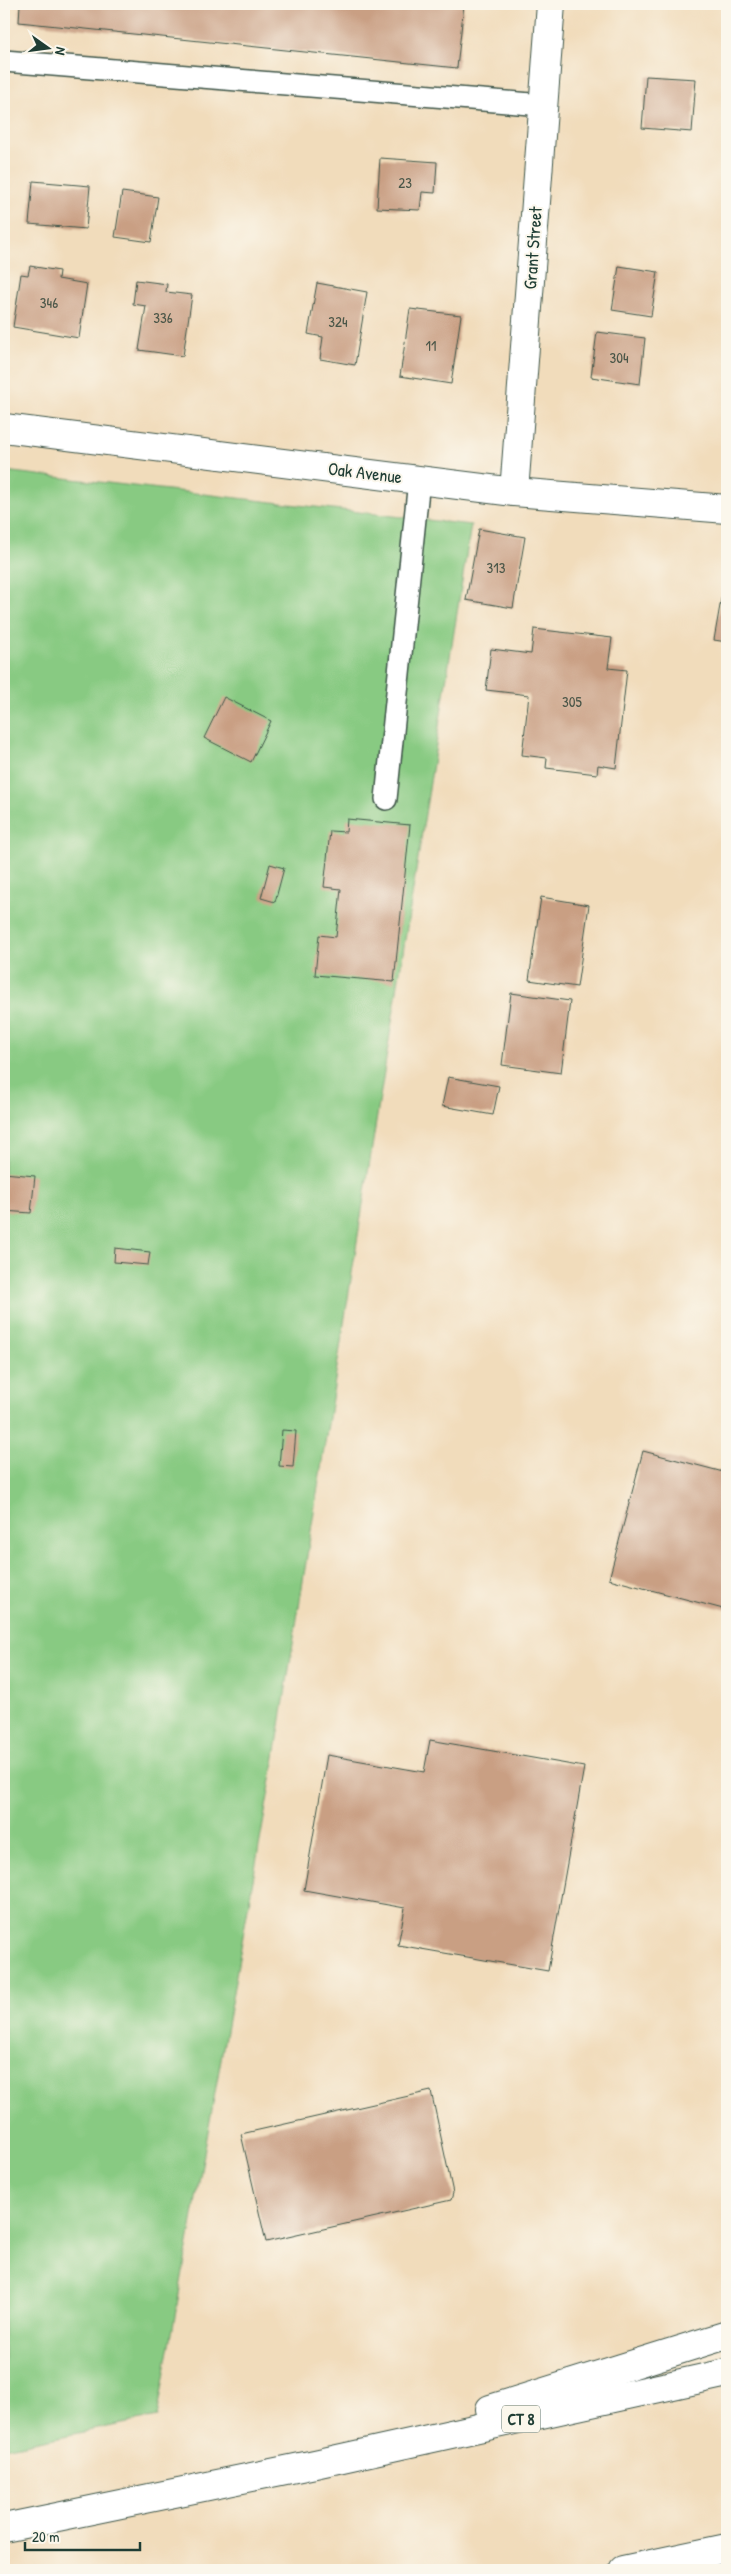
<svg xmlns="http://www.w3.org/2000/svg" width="731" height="2574" font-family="'Patrick Hand',sans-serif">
<rect width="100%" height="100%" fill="#fbf7ec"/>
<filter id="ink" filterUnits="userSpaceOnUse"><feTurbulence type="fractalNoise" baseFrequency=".02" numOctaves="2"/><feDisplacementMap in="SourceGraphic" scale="10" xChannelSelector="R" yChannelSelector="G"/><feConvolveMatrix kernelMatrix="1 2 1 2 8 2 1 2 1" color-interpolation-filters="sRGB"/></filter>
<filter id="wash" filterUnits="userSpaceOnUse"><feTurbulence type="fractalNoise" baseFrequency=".0096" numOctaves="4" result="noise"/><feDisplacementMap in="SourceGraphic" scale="20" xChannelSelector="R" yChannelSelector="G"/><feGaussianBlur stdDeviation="1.12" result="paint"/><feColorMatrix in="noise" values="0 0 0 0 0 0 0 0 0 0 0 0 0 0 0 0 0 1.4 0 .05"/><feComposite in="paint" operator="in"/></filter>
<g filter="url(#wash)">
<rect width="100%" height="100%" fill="#f1dcbb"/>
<polygon fill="#88ca82" stroke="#54845b" points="4,471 471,525 275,1757 157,2417 4,2448"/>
<g id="blocks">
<g fill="#c99f83">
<polygon points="20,4 464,4 457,68 19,22"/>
<polygon points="646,76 696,79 692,132 642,128"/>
<polygon points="380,158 437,162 435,193 422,192 420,210 377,208"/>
<polygon points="33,181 90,186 86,229 29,224"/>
<polygon points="122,192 158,197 151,242 115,237"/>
<polygon points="30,266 59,271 58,279 87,284 79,338 13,327 21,274 28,275"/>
<polygon points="619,266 658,272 651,316 612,310"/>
<polygon points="136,280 167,284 166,292 192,295 183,356 139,350 146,306 133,304"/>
<polygon points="317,283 367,292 355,365 320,359 323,337 308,334"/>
<polygon points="410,309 461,315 451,384 400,376"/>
<polygon points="597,332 645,338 640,384 591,377"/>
<polygon points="479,529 525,537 513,608 466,600"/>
<polygon points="726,571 727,571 727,642 714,640"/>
<polygon points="534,629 612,638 608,668 627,670 616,768 598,765 597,774 546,768 547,758 522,755 529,695 486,690 491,649 531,654"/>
<polygon points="224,697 271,721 251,762 204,738"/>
<polygon points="347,819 410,825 394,982 315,975 319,935 336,937 341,889 324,887 330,831 346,832"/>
<polygon points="270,864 284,868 275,902 261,898"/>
<polygon points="541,897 589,905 577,987 529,980"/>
<polygon points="511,993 570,1001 561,1073 502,1065"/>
<polygon points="448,1077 499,1086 493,1115 442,1106"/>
<polygon points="4,1173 35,1176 31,1213 4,1211"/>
<polygon points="115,1248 150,1252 148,1265 114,1262"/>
<polygon points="282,1430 296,1431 293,1467 279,1466"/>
<polygon points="643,1451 727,1473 727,1610 609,1579"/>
<polygon points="430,1740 584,1767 548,1971 398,1945 405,1908 304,1890 327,1755 424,1772"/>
<polygon points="431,2091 453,2193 451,2200 266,2242 241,2134"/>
</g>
</g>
</g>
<g filter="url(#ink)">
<use href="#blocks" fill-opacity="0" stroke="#3e5548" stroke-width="1"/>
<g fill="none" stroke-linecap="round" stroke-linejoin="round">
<defs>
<g id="lane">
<polyline points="4,61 543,105"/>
<polyline points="386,799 419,480"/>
</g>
<g id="street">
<polyline points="4,428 514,492 727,509"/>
<polyline points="514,492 551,4"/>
</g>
<g id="highway">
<polyline points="490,2409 727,2335"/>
<polyline points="4,2528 315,2464 727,2373"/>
<polyline points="623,2570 727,2548"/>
</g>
</defs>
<use href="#lane" stroke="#3e5548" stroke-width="24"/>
<use href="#street" stroke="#3e5548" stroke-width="30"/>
<use href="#highway" stroke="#3e5548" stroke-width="30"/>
<use href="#lane" stroke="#fff" stroke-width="21"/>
<use href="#street" stroke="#fff" stroke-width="28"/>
<use href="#highway" stroke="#fff" stroke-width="28"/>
</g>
</g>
<g text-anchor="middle" stroke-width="4" stroke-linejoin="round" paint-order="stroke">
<g font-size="15" fill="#4a5648">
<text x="405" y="188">23</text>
<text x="49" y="308">346</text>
<text x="163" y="323">336</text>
<text x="338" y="327">324</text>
<text x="431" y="351">11</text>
<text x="619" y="363">304</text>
<text x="496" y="573">313</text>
<text x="572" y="707">305</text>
</g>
<rect fill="#fbf7ec" stroke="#61756b" stroke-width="1" x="502" y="2405.5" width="38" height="27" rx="4"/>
<g font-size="16" font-weight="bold" fill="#1f3d34">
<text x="521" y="2425">CT 8</text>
</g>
<g font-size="18" fill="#1f3d34" stroke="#fbf7ec">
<text transform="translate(533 248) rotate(-86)" y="6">Grant Street</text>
<text transform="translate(365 473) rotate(7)" y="6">Oak Avenue</text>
</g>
</g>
<rect width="731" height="2574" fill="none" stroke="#fbf7ec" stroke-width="20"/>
<g transform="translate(48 48) rotate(104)" stroke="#fbf7ec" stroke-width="4" paint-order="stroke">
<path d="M0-4L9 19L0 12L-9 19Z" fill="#1f3d34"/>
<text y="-8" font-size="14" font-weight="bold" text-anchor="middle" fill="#1f3d34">N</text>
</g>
<path d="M25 2542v8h115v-8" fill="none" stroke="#1f3d34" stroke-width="2.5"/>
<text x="32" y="2542" font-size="15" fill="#1f3d34" stroke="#fbf7ec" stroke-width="4" paint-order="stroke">20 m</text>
</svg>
